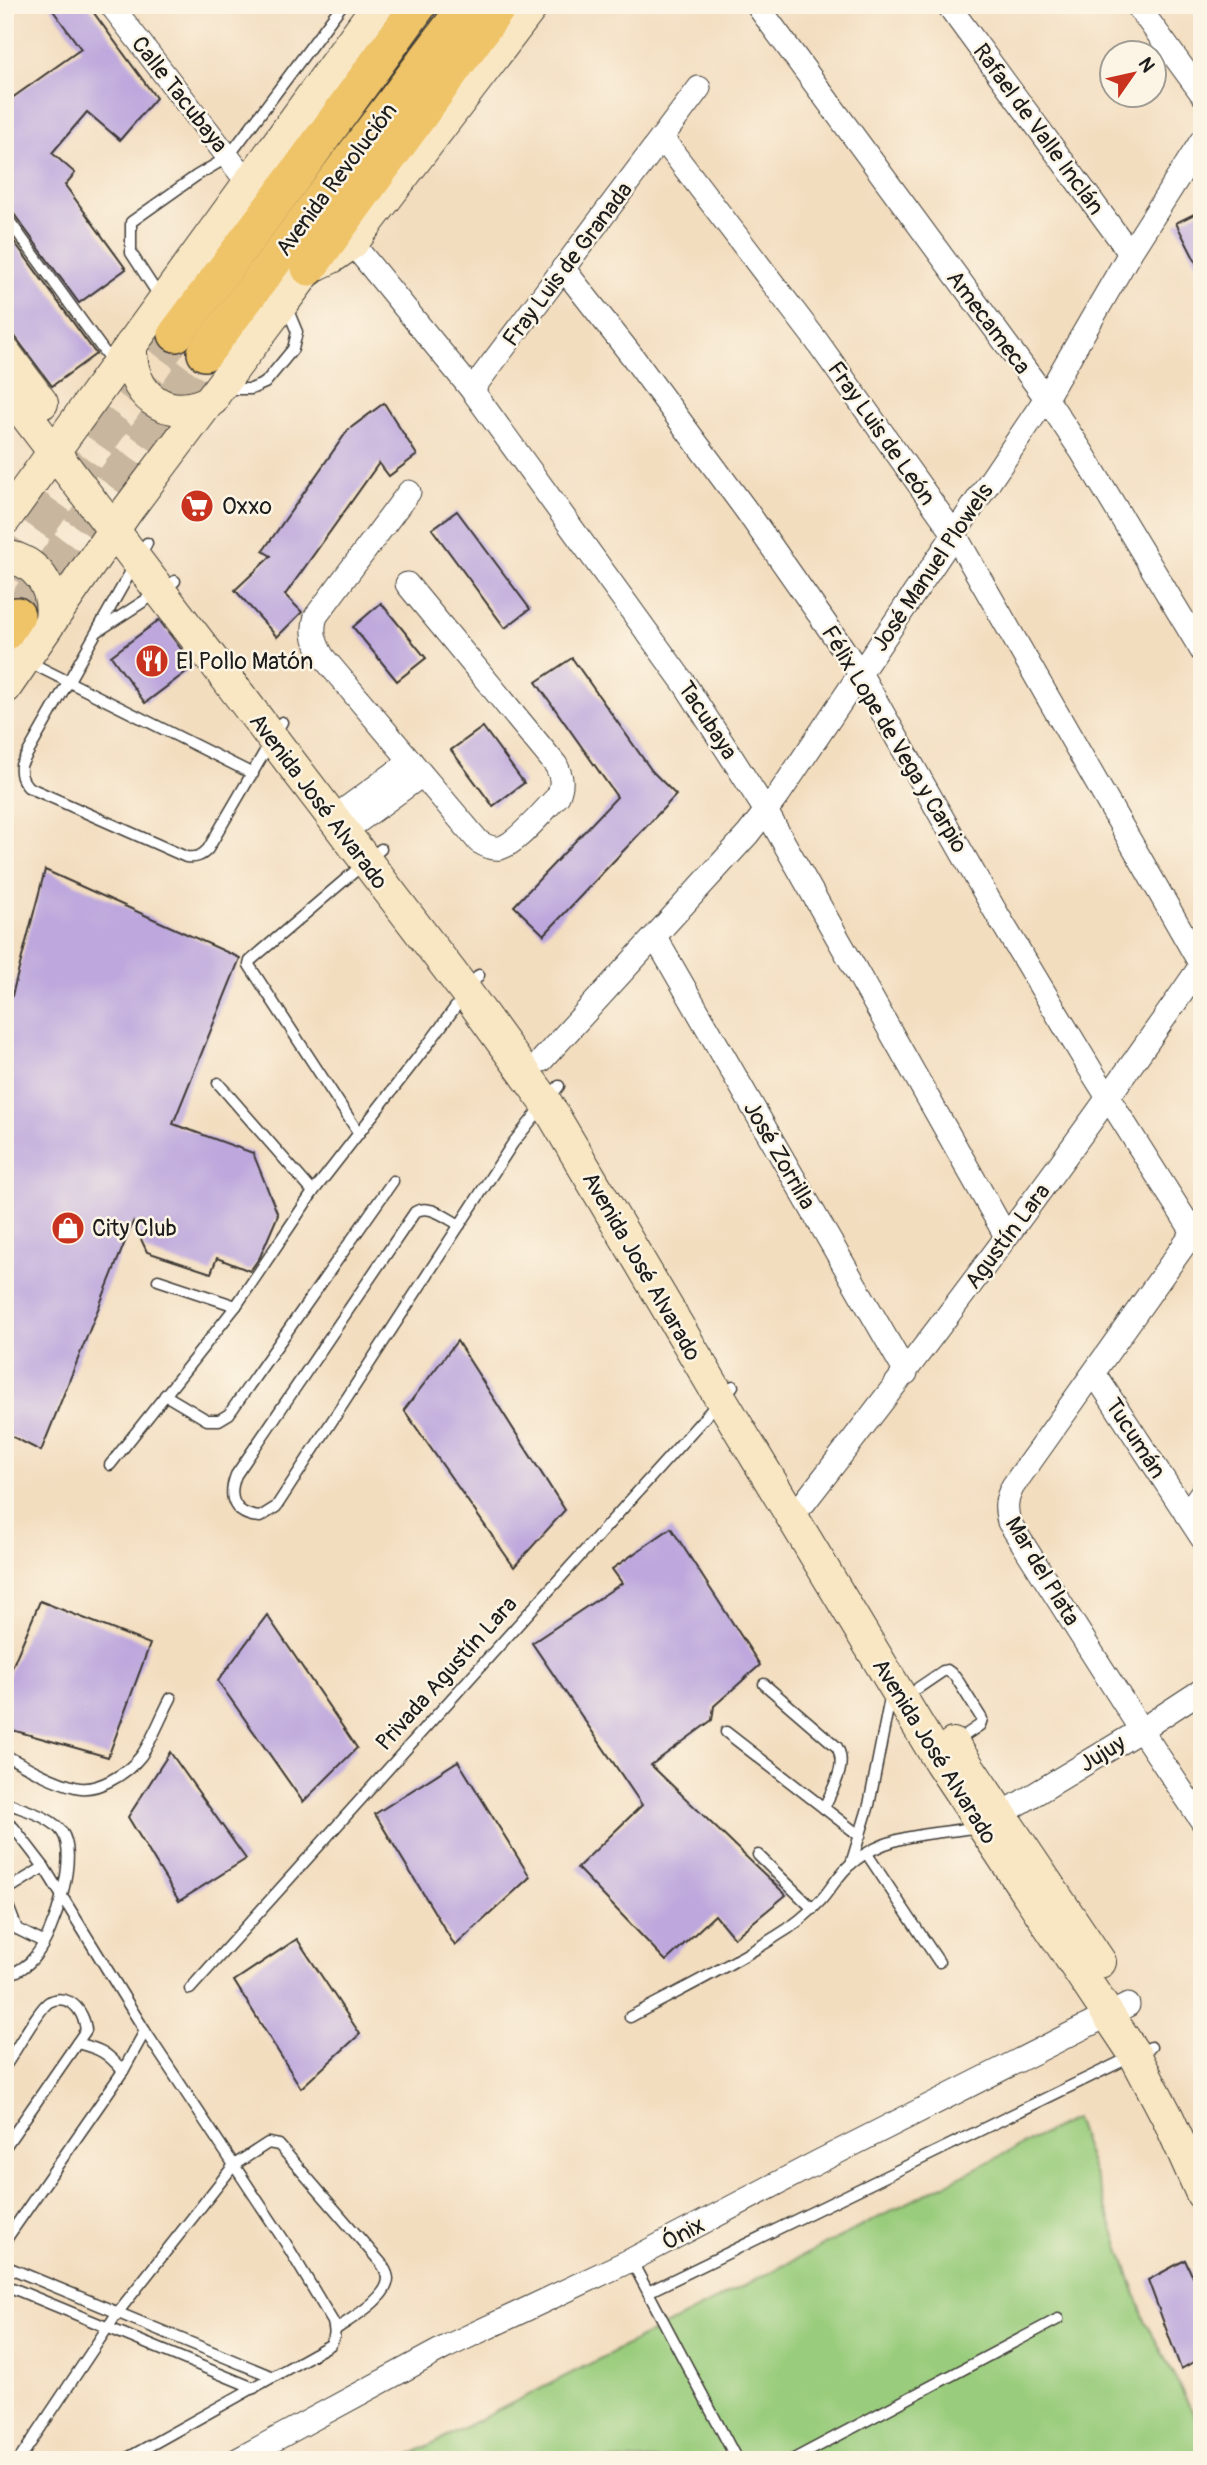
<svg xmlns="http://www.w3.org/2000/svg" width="1207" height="2465" font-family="Pangolin,sans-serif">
<rect width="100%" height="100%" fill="#fcf5e5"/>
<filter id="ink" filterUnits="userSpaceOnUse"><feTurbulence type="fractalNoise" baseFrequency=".0143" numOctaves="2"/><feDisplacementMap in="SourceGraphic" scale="14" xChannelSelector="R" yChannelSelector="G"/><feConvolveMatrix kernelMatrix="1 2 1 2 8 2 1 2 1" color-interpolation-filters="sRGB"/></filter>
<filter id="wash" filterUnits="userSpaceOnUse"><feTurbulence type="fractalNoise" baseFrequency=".00686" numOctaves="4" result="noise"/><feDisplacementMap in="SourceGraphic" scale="28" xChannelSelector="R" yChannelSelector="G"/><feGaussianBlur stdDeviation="1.57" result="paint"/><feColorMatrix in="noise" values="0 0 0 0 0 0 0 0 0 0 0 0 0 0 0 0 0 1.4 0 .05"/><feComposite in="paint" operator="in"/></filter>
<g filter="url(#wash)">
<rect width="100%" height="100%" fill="#f3ddbf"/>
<polygon fill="#99cc7c" stroke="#5a744c" stroke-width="2" points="1075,2118 1144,2318 1202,2430 1202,2460 400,2460"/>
<g id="blocks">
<g fill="#bda7dd">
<polygon points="49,5 88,5 156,98 120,140 87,112 52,153 75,173 65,185 126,269 79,303 11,210 5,207 5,103 81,49"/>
<polygon points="1202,210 1202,274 1176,223"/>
<polygon points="5,229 96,354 52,386 5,323"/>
<polygon points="384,403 417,455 389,476 379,463 285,595 302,612 277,637 235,590 271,556 263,551 348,430"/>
<polygon points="457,511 530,609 505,628 432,529"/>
<polygon points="381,603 426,658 397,681 353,627"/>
<polygon points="159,620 194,666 145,703 111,656"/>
<polygon points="572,658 652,771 676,795 544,935 514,906 617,797 536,682"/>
<polygon points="483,727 524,783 493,806 451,750"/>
<polygon points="45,870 240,958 173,1124 253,1153 278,1215 260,1257 250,1271 217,1258 211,1273 147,1252 133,1222 41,1451 5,1433 5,1022"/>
<polygon points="457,1341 565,1510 514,1567 404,1410"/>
<polygon points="671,1528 760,1665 714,1706 712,1720 651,1765 786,1895 734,1938 715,1915 666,1961 577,1868 642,1805 532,1643 622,1583 612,1569"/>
<polygon points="40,1601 150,1644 108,1757 5,1728 5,1684"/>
<polygon points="267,1615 357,1748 303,1802 218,1681"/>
<polygon points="170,1752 246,1859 179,1901 128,1817"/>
<polygon points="458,1761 530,1877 455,1946 375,1814"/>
<polygon points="297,1939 360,2034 301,2088 234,1981"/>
<polygon points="1185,2260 1202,2297 1202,2357 1181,2369 1148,2280"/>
</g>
</g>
</g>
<g filter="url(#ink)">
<use href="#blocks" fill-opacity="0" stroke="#3c3934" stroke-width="2"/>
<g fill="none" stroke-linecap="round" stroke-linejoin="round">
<g stroke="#c8b69e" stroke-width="35" stroke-dasharray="35 18" stroke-linecap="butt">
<polyline points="5,573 176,334"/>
<polyline points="17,615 205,353"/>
</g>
<defs>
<g id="lane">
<polyline points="5,215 114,365"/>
<polyline points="161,299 131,253 131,222 196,176 228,157 342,5"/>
<polyline points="223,389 251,389 265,383 293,349 297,332 287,308"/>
<path d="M 147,543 L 21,765 C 20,775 22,780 28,787 L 186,857 C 196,858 202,856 208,849 L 282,722"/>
<polyline points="98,631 175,581"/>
<polyline points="27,661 253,774"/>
<polyline points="5,900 5,910"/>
<polyline points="218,1083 313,1192"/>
<polyline points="358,1132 249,965 250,961 381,849"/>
<path d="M 460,1225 C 446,1218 429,1203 415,1212 L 236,1475 C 227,1498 234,1515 260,1517 L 276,1507 L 513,1143 L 559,1086"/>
<polyline points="158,1280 236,1306 313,1192 429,1043 479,975"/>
<polyline points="165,1395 207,1420 219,1420 229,1414 393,1181"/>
<polyline points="110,1465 236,1306"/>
<path d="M 764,1684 L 837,1747 C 848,1766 832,1789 824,1808"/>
<polyline points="918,1688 943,1671 947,1670 955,1676 982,1719 980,1725 955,1742"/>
<polyline points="726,1732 860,1836"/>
<path d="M 5,1755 C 27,1767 51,1781 75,1787 C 97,1793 128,1773 141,1756 C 153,1739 161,1716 171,1698"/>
<path d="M 5,1802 C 23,1810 51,1816 62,1832 C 79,1857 54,1933 36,1955 C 29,1965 17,1973 5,1975"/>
<path d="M 5,1821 L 14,1828 L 44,1867 L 145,2031 L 285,2242 L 333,2322 C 335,2331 336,2337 330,2345 L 124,2460"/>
<polyline points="867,1854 939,1962"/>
<polyline points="758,1855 812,1908"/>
<polyline points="851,1864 869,1805 891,1693"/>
<polyline points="5,1891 44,1867"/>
<polyline points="5,1898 17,1929"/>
<polyline points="5,1923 43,1942"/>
<polyline points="190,1989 733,1386"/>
<path d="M 630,2017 C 678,1991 729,1967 775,1937 C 792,1927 808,1914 821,1900 C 831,1889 840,1872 852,1863 C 891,1832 932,1835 978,1827"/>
<path d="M 77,2043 C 100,2049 107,2052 123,2071"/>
<path d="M 5,2066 C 14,2054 39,2008 49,2002 C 56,1998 64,1999 70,2002 C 80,2008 85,2020 86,2030 L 5,2147"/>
<polyline points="5,2241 123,2071 145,2031"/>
<polyline points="631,2260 737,2460"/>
<polyline points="5,2266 273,2377"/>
<polyline points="5,2285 254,2388"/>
<polyline points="648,2292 1151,2047"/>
<polyline points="5,2459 7,2460"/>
<path d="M 19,2460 L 118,2312 L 234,2165 L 268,2143 L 279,2145 L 381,2263 C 384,2268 388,2273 388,2279 C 387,2299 350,2319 335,2330"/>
<polyline points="792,2460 1058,2319"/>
</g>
<g id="street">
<polyline points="111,5 248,183"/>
<polyline points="757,5 1046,398 1082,452 1202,651"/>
<polyline points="948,5 1130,253"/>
<polyline points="1137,5 1202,94"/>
<polyline points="662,138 816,340 955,535 1201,965"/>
<polyline points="352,243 472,390 686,686 766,811 1006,1236"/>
<polyline points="563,268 632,356 746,510 860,673 994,909 1092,1072 1193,1232"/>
<polyline points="472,390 699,88"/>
<path d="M 407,584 L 556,765 C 562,777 563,784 558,796 C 545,809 517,844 500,848 C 492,849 486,846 479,842 L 323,657 C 315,643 311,632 316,616 L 409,492"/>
<polyline points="348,807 411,761"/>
<polyline points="359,821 422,775"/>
<polyline points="655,937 906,1373"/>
<polyline points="542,1060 748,834 779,794 1046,398 1130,253 1202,140"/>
<path d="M 1202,1220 L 1013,1486 C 1006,1499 1005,1507 1009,1522 L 1141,1730 L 1202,1821"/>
<polyline points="1094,1373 1202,1538"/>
<path d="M 804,1503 C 941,1327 1075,1148 1202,964"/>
<polyline points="1186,1514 1202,1492"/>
<polyline points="987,1823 1141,1730 1202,1690"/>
<polyline points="237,2460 446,2347 631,2260 818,2162 1128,2005"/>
</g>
<g id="secondary">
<path d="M 131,345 C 129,395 166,424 212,400"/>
<polyline points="5,353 42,403"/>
<polyline points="5,388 466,992 545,1101 721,1399 940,1762 1135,2055 1168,2118 1202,2194"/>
<polyline points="5,519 378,5"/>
<path d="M 5,556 C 37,561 55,587 51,619"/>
<polyline points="5,688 126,512 309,268 332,257 352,243 533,5"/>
<polyline points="953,1744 1100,1962"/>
</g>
<g id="primary">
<polyline points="309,268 500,5"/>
<polyline points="176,334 299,170 419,5"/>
<polyline points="205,353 467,5"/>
<polyline points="5,633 17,615"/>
</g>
</defs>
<use href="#lane" stroke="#3c3934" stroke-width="13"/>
<use href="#street" stroke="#3c3934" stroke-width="25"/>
<use href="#secondary" stroke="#3c3934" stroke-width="34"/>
<use href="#primary" stroke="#3c3934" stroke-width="38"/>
<use href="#lane" stroke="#fff" stroke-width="10"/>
<use href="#street" stroke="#fff" stroke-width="23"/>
<use href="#secondary" stroke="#f9e7c3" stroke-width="32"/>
<use href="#primary" stroke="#efc469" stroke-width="35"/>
</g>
</g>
<defs>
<symbol id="supermarket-disc" viewBox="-11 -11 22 22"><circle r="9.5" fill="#c8321e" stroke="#fcf5e5"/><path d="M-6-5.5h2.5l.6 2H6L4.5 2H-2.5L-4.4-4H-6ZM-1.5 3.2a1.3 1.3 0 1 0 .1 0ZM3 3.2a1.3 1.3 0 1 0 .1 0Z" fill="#fff"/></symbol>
<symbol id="restaurant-disc" viewBox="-11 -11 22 22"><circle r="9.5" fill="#c8321e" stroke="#fcf5e5"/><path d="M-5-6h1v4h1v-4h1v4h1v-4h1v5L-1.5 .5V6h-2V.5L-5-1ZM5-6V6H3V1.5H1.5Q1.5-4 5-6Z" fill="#fff"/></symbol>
<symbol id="shop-disc" viewBox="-11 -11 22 22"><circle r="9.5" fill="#c8321e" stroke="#fcf5e5"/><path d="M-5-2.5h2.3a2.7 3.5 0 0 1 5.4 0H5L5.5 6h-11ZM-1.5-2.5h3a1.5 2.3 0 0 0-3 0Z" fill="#fff"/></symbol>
</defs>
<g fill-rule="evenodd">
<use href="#supermarket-disc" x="178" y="487" width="38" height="38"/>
<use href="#restaurant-disc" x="133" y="642" width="38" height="38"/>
<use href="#shop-disc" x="49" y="1209" width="38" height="38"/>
</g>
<g text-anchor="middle" stroke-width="5" stroke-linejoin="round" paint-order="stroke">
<g font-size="23" fill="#1c1c1c" stroke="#fcf5e5">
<text transform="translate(180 94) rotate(52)" y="8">Calle Tacubaya</text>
<text transform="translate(1039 129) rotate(54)" y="8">Rafael de Valle Inclán</text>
<text transform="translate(336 179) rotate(-53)" y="8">Avenida Revolución</text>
<text transform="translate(567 264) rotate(-53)" y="8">Fray Luis de Granada</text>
<text transform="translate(989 322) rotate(53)" y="8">Amecameca</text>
<text transform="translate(882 433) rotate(55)" y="8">Fray Luis de León</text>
<text transform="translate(932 567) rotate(-56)" y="8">José Manuel Plowels</text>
<text transform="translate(708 720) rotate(57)" y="8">Tacubaya</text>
<text transform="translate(895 739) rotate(59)" y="8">Félix Lope de Vega y Carpio</text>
<text transform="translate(319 801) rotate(53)" y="8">Avenida José Alvarado</text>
<text transform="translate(780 1155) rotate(60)" y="8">José Zorrilla</text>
<text transform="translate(1007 1236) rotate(-53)" y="8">Agustín Lara</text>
<text transform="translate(642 1266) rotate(60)" y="8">Avenida José Alvarado</text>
<text transform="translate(1136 1438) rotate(57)" y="8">Tucumán</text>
<text transform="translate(1043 1571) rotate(59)" y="8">Mar del Plata</text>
<text transform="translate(446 1673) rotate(-48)" y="8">Privada Agustín Lara</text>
<text transform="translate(935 1751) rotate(58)" y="8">Avenida José Alvarado</text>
<text transform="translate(1102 1753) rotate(-31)" y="8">Jujuy</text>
<text transform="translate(683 2233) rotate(-28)" y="8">Ónix</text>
</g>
<g font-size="23" fill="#1c1c1c" stroke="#fcf5e5" text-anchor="start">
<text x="222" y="514">Oxxo</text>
<text x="176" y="669">El Pollo Matón</text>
<text x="92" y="1236">City Club</text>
</g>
</g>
<rect width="1207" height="2465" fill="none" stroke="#fcf5e5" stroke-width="28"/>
<g transform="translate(1133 74) rotate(56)"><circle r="33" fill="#fcf5e5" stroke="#a29e95" stroke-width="2"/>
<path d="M0-5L12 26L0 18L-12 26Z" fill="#c8321e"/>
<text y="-10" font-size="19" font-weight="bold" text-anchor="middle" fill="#1c1c1c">N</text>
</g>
</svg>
